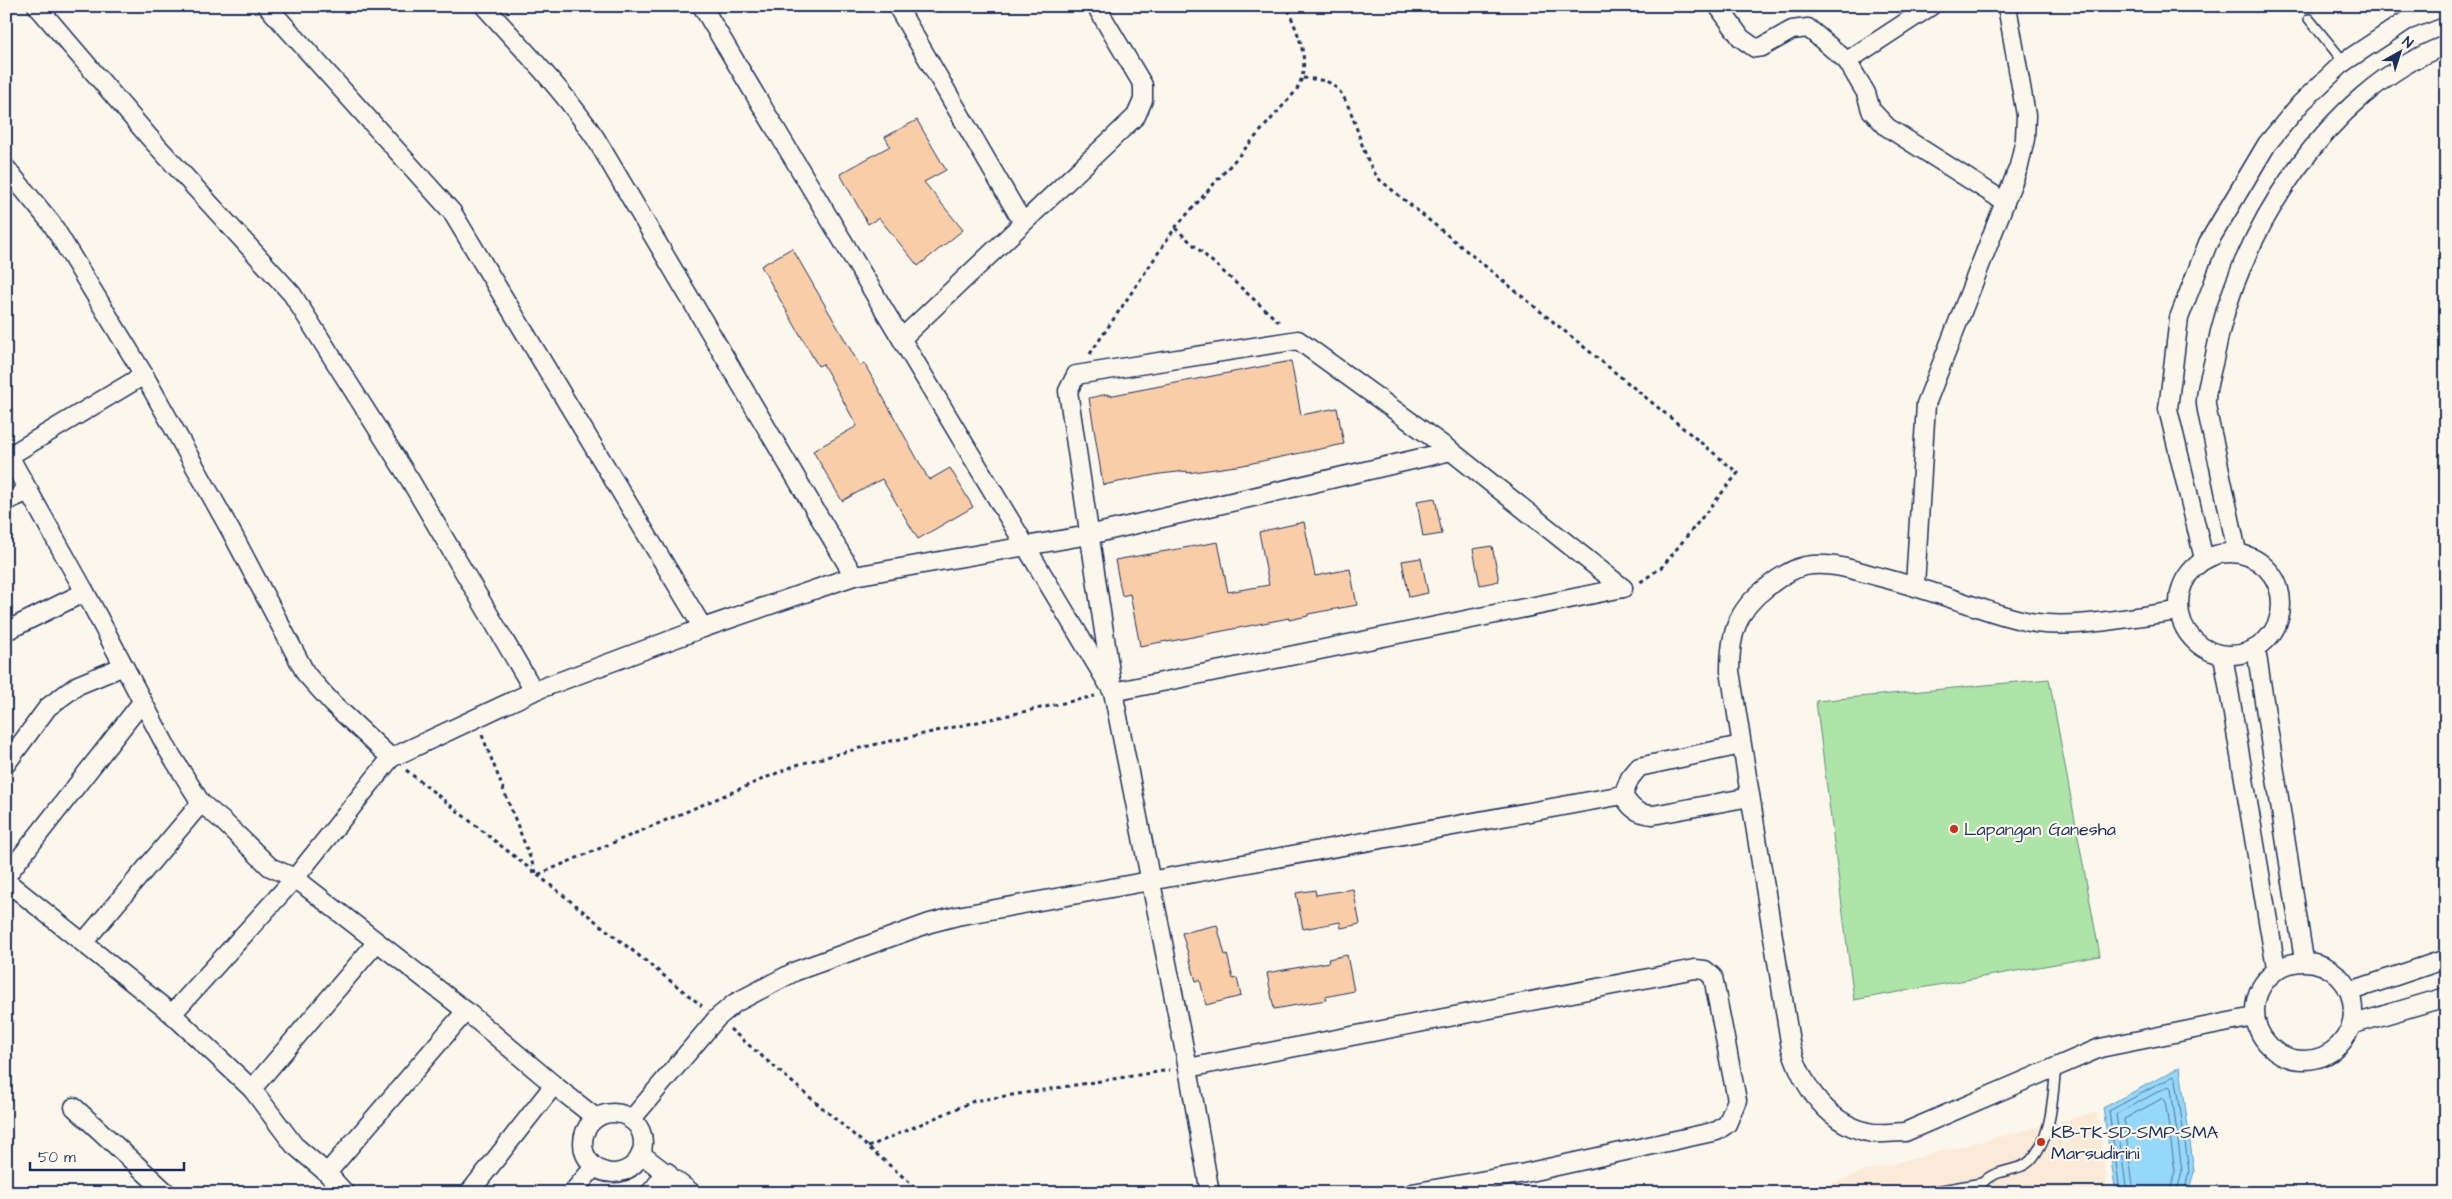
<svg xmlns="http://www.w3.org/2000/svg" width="2452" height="1199" font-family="'Architects Daughter',sans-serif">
<rect width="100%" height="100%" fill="#fbf7ec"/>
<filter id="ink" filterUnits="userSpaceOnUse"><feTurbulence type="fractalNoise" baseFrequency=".02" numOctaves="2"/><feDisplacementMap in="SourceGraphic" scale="10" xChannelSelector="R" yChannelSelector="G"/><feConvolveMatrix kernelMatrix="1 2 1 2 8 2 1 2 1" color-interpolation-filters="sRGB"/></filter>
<g filter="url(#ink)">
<polygon fill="#fbead8" points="2097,1112 2108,1193 1807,1193 1865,1171"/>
<polygon fill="#aee4a7" stroke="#648a82" points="2049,679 2100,956 1854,1000 1816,701"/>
<polygon fill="#96d8f8" stroke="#6594ba" points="2180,1067 2194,1172 2188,1193 2116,1193 2103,1108"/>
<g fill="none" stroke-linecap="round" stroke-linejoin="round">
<g stroke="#4c739c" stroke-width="1">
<polyline points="2120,1193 2109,1111 2174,1076 2176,1079 2189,1171 2184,1193"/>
<polyline points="2127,1193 2116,1114 2169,1086 2171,1088 2182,1171 2177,1193"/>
<polyline points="2134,1193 2124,1119 2163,1098 2165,1100 2175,1171 2170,1193"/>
</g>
</g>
<g fill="#facda9" stroke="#1b2f5e">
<polygon points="917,120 946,170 924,182 963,230 918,266 879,218 868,224 840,174 890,146 885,137"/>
<polygon points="792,248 860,366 864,363 929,480 950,468 973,507 918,539 882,479 842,501 813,451 857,426 823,364 818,366 761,266"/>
<polygon points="1291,361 1301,415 1337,408 1344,444 1243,465 1187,473 1187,471 1160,474 1103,485 1089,398 1108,394 1108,396"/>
<polygon points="1435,498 1442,534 1423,537 1417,501"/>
<polygon points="1304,522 1315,576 1350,569 1357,605 1308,614 1308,616 1289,620 1289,618 1167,642 1167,641 1140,646 1130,594 1122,596 1115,560 1218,542 1228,592 1269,585 1259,532"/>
<polygon points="1492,546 1499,581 1480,585 1473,549"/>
<polygon points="1421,558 1428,593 1409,597 1402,561"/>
<polygon points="1353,889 1360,924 1341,928 1340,922 1303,929 1296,893 1315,890 1316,895"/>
<polygon points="1217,925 1225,955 1227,954 1233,979 1237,978 1241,996 1206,1005 1200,980 1196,981 1182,933"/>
<polygon points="1347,955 1354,991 1325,997 1326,1000 1274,1009 1267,973 1329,962 1328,959"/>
</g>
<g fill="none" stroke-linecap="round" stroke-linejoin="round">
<defs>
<g id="lane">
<polyline points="2309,19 2344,62"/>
<polyline points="1924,1193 1982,1183"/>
<path d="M 1977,1193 C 1987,1165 2017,1175 2031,1160 C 2053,1134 2052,1099 2056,1067"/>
</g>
<g id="street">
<polyline points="37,6 149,137 292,294 410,480 534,691"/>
<polyline points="267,6 452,212 703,628"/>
<path d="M 484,6 C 523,49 564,91 596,139 L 854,576"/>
<polyline points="702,6 1113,692 1623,588"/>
<polyline points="897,6 1023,223"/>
<polyline points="1718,6 1741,38 1755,48 1762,47 1792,30 1808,28 1847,61"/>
<polyline points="1931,6 1847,61 1866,93 1871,110 1887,127 2005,202"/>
<polyline points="6,168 52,224 144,375 233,535 306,674 333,704 391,758"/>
<polyline points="902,338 1136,116 1143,100 1143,85 1096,6"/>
<polyline points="6,451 9,456 144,375"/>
<polyline points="9,456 85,592 168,750 201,803 224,822 270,867 295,878 466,1011 554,1085 469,1193"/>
<polyline points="6,501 29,491"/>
<path d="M 2237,552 C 2230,519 2223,485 2216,452 C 2213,436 2208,420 2206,404 C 2205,389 2212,370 2215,355 C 2236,236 2329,89 2446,45"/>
<circle cx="2230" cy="604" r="51"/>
<polyline points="2204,559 2168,409 2179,318 2208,243 2267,144 2301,103 2344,62 2406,21 2445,6"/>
<polyline points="1915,586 1926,404 2019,166 2025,139 2026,115 2007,6"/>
<path d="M 2179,611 C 2135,616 2078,629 2036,623 C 2009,619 1984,609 1959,601 C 1932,592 1904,583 1876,576 C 1852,569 1830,562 1805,566 C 1791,569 1777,579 1766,588 C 1736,611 1730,635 1730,671 L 1791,1048 C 1803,1087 1829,1126 1873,1133 C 1883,1134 1895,1132 1905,1132 L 2100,1048 L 2254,1017"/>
<polyline points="6,631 85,592"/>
<polyline points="2256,649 2304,960"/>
<polyline points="2223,655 2276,968"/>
<polyline points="6,764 48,707 78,685 124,666"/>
<polyline points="1623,795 1630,778 1639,767 1741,745"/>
<path d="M 1623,795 C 1631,809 1638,814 1653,815 L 1750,797"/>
<polyline points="6,876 142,702"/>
<polyline points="6,881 172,1014"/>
<polyline points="83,943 201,803"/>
<circle cx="2304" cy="1011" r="49"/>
<polyline points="2351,991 2446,959"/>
<polyline points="2354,1024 2446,997"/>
<polyline points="1188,1068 1695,969 1705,970 1713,977 1737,1100 1727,1124 1717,1131 1525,1173 1412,1193"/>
<polyline points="554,1085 596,1118"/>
<polyline points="252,1089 377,942"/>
<polyline points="74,1107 167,1193"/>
<circle cx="613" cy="1143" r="30"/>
<polyline points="631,1120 717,1018 735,1003 796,971 930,923 957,916 1623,795"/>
<polyline points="641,1154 692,1193"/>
<polyline points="327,1173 466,1011"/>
<polyline points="345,1193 327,1173 294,1145 252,1089 172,1014 295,878 391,758 534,691 703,628 854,576 1089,535 1451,451"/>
<polyline points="572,1193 594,1167"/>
<polyline points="650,1193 667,1172"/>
<polyline points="1210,1193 1188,1068 1113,692 1068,391 1076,375 1298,340 1451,451 1623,588"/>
</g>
</defs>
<use href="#lane" stroke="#1b2f5e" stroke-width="12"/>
<use href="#street" stroke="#1b2f5e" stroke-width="21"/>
<g stroke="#1b2f5e" stroke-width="3" stroke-dasharray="4 4" stroke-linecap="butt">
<path d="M 1303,78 C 1313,79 1325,79 1333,85 C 1356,102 1359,157 1380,180 L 1738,473 L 1662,567 L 1639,583"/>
<polyline points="1175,228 1280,323"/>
<path d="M 1090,354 L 1175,228 L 1296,91 C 1313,61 1298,36 1287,6"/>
<polyline points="482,735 537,875 796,765 864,747 1095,696"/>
<polyline points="406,770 702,1006"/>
<polyline points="730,1029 922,1193"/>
<polyline points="868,1147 974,1101 1170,1070"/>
</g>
<use href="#lane" stroke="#fbf7ec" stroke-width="9"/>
<use href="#street" stroke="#fbf7ec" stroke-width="18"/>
</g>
</g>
<g fill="#c8321e" stroke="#fbf7ec" stroke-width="2">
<circle cx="1954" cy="829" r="5"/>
<circle cx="2041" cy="1142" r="5"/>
</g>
<g text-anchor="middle" stroke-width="4.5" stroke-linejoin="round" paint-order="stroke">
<g font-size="18" fill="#1b2f5e" stroke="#fbf7ec" text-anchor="start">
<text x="1964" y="835">Lapangan Ganesha</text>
<text x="2051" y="1138">KB-TK-SD-SMP-SMA<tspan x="2051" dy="21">Marsudirini</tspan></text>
</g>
</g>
<rect width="2452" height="1199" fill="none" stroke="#fbf7ec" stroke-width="25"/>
<rect x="12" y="12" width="2427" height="1174" fill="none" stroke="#1b2f5e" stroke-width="2" filter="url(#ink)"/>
<g transform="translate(2400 52) rotate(39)" stroke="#fbf7ec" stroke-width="4" paint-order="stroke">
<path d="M0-4L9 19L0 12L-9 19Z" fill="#1b2f5e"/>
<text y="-8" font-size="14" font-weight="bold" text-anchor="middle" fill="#1b2f5e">N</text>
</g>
<path d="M30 1162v8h154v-8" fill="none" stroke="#1b2f5e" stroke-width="2.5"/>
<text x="38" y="1162" font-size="15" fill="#1b2f5e" stroke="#fbf7ec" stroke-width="4" paint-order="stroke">50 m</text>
</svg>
